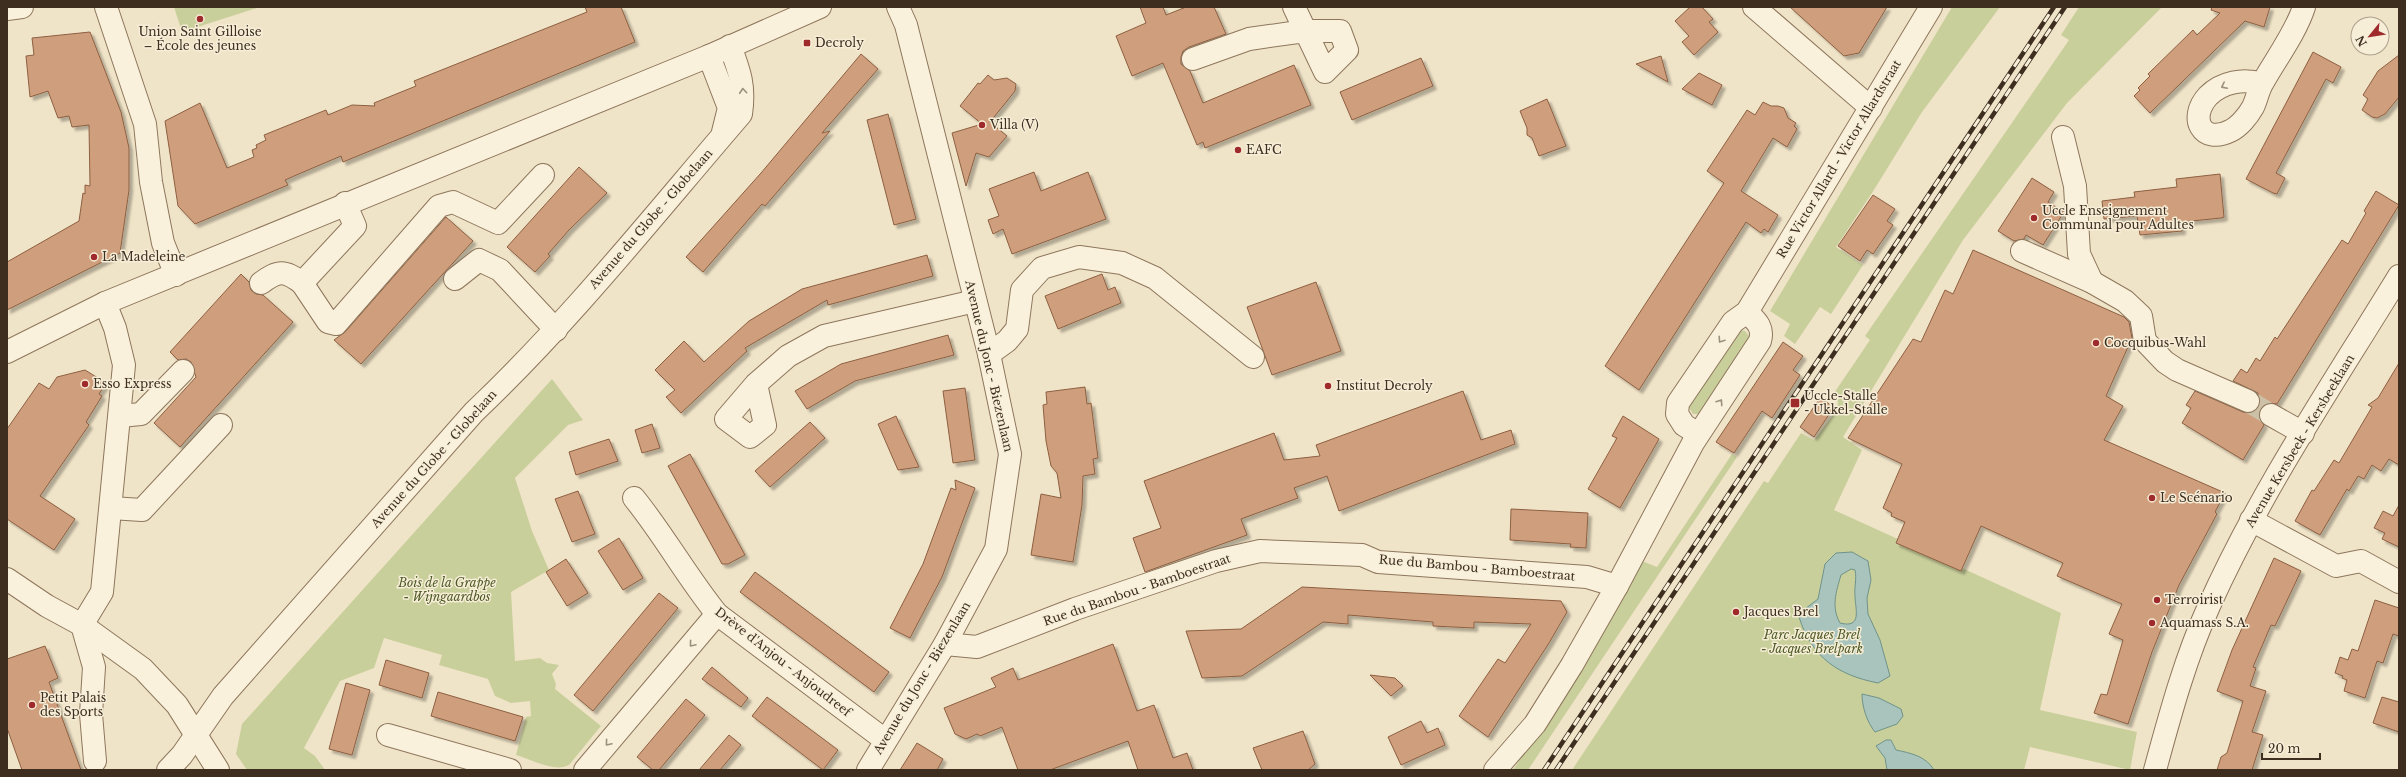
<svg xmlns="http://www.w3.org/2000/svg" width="2406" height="777" font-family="'Libre Baskerville',serif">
<defs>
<filter id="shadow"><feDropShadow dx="3.5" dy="3.5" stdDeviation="1" flood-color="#0004"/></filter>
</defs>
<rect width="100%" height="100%" fill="#f0e4c8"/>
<g fill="#c9cf9b">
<polygon points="174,7 260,7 182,32"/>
<polygon points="1952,7 2000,7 1922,112 1872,193 1836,247 1863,265 1831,314 1820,307 1795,344 1784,336 1790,324 1770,311"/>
<polygon points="2079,7 2162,7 2067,103 1963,240 1843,437 1862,450 1834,510 2061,613 2040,710 2137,732 2130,770 2030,747 2024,770 1572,770 1764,481 1768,483 1801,433 1814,440 1837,410 1838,401 1832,396 1870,340 1865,336 2069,40 2061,35"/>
<polygon points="1740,330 1745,331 1750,337 1701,414 1693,414 1688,406"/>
<path d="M 552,379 L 583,420 L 568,425 L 515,478 L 532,531 L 549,570 L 511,592 L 515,661 L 540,658 L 547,663 L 559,665 L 552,674 L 556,684 L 555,689 L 601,726 L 569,765 C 555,773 530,759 516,755 L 526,717 L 531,716 L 530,701 L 511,703 L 495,696 L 488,679 L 439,665 L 442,655 L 384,638 L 374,668 L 340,681 L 304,748 L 315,756 L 325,770 L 247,770 L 236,754 L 242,724 Z"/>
<polygon points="1732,454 1737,457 1528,770 1513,770 1596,645 1642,561 1657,567"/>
</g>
<g fill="#a9c4bc" stroke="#6f938a" fill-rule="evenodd">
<path d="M 1852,552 L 1868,561 L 1871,580 L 1867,598 L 1868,614 L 1880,640 L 1890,676 L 1878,683 C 1838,675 1812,658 1799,617 L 1801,612 L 1818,599 L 1825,564 L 1836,553 ZM 1851,569 L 1855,570 C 1857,579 1854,587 1855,596 C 1855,608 1863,629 1840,623 C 1831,607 1836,592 1841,575 Z"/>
<path d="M 1862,694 L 1879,698 L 1901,709 L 1903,716 L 1897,724 L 1875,732 C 1867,722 1862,707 1862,694 Z"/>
<path d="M 1886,740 L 1891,740 L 1896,750 C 1910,753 1926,756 1934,770 L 1887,770 L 1885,758 L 1876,746 Z"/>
</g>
<g fill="#cf9f7d" stroke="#8d5f41" filter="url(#shadow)">
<polygon points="585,7 621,7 635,42 343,162 341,156 301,173 285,180 288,185 195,224 178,206 165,121 200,103 227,168 254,157 252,150 257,148 256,145 266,140 264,135 326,110 328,115 352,105 375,106 374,103 416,86 414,81 587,12"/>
<polygon points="1140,7 1163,7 1166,15 1186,7 1214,7 1226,34 1189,47 1183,51 1181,57 1181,64 1190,71 1203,103 1294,65 1311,105 1205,148 1203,142 1197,145 1163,63 1132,76 1116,36 1146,23"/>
<polygon points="1690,7 1702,7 1713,19 1709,22 1718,32 1694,55 1682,42 1689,36 1675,21"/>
<polygon points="1790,7 1887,7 1859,53 1844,56"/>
<polygon points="2212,7 2270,7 2264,27 2245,21 2150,113 2134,96 2140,90 2138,88 2150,76 2148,74 2193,30 2197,35 2220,13 2211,10"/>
<polygon points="90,32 121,112 129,148 129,190 120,253 7,310 7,262 79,221 83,193 85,194 85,185 90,186 89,125 72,127 69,116 58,118 48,91 30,97 26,56 34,55 32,38"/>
<polygon points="2313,52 2341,67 2333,83 2326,79 2276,173 2285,178 2277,194 2273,193 2246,179"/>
<polygon points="861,54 878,69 822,133 830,131 765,206 762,204 703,272 686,257 761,173"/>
<polygon points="2399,55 2399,97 2385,114 2377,118 2372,117 2362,110 2368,99 2363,95 2378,71"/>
<polygon points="1661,56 1668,82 1636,64"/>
<polygon points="1421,58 1433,86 1352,120 1340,92"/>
<polygon points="1699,73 1722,85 1712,105 1682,89"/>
<polygon points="988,75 994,80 1007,78 1016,84 1015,91 990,122 1007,136 989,157 976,153 966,186 952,133 982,124 960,106 978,83 980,84"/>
<polygon points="1547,99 1566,146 1539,156 1532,138 1527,135 1527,128 1520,111"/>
<polygon points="1763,102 1771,106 1778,106 1784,108 1788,118 1796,123 1794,126 1797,129 1787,147 1773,138 1741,191 1778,215 1768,232 1764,229 1761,233 1746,222 1639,390 1605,366 1724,183 1707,171 1747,110 1755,115"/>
<polygon points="888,114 916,219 894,225 867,120"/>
<polygon points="579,167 607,193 569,230 548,254 550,256 535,272 507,247"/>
<polygon points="1034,172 1041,191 1088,172 1106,219 1012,254 1003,229 993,234 988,220 999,216 989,189"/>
<polygon points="2220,174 2224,217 2221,218 2182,222 2182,231 2140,235 2137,216 2104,219 2102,201 2135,197 2134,192 2177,187 2176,179"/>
<polygon points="2032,178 2054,192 2048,202 2064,212 2043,245 2026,235 2024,239 2014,241 1998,231"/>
<polygon points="2376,191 2399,205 2277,404 2270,403 2260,409 2259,416 2264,425 2243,460 2182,423 2191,408 2186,405 2195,391 2243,412 2250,413 2256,411 2260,400 2258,393 2233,381 2241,369 2247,373 2256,358 2260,361 2275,337 2277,339 2342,240 2348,244 2366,213 2364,211"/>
<polygon points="1873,195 1895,209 1887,221 1893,225 1873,254 1867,250 1860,261 1838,246"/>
<polygon points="446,217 473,241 361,364 334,340 345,332"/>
<polygon points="1973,250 2124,317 2129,322 2132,338 2106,396 2123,406 2104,440 2225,493 2215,512 2217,514 2179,585 2152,652 2128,724 2094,713 2101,694 2107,695 2123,640 2109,634 2122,604 2057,576 2063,563 1981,526 1961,571 1896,543 1905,522 1891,516 1892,513 1883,508 1902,464 1848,438 1913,339 1921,342 1945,290 1953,294"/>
<polygon points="927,255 933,276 828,305 827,300 745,348 747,351 681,413 666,397 675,390 655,370 684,341 704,362 749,321 802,289"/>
<polygon points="241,274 249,282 251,290 256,294 263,295 293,322 180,447 154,423 196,377 191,362 186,359 178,360 170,352"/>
<polygon points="1102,274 1108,290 1115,287 1121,303 1058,329 1045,296"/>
<polygon points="1316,282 1341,351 1272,375 1247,307"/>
<polygon points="948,335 954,355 855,381 807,409 795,391 841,364"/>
<polygon points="1783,342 1803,356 1793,370 1800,375 1772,418 1762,411 1734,453 1716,442"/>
<polygon points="2399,363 2399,465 2389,459 2381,471 2372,465 2364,479 2358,476 2349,491 2347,489 2320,535 2295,521 2312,490 2314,491 2334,460 2339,463 2372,407 2368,405 2378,398"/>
<polygon points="85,370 106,383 99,394 102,396 86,422 89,425 40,496 75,519 54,550 7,519 7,429 39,383 49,389 57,377"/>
<polygon points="1085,387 1087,404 1091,403 1098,458 1093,459 1095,474 1083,476 1082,505 1073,562 1031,555 1041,494 1061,498 1057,473 1051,466 1046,441 1043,405 1047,404 1046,392"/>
<polygon points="965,388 975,460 953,463 943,391"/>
<polygon points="1463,391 1481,440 1511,430 1515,444 1339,511 1327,476 1294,488 1298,498 1241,519 1247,535 1145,572 1133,538 1161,528 1144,481 1274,433 1284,460 1320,456 1316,445"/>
<polygon points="1820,398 1834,407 1814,437 1800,427"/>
<polygon points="896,416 902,430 919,467 898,470 878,424"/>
<polygon points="1623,416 1659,439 1620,508 1588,489 1617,438 1612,436"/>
<polygon points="810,422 825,438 770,487 755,471"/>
<polygon points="652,424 660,448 642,453 635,430"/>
<polygon points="609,439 618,461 576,475 569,452"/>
<polygon points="690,454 745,555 728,564 722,564 668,466"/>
<polygon points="955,480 975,488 942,577 910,638 890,628 923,564 951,488 956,490"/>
<polygon points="578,491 595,534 572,542 555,499"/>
<polygon points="2399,505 2399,547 2382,539 2385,533 2374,528 2383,511 2393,516"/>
<polygon points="1511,509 1588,513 1586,548 1570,547 1571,544 1510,540"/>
<polygon points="619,538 643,578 623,590 598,551"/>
<polygon points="2274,558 2301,571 2275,626 2271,625 2253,667 2256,668 2250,686 2266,691 2252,732 2263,735 2252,770 2217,770 2221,757 2227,753 2243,701 2217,691 2232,650"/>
<polygon points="566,559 588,593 567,606 546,572"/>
<polygon points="755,572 889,672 874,692 740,592"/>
<polygon points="1302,587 1561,601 1567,612 1549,643 1488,737 1459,716 1498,659 1505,663 1531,624 1474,622 1474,628 1433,626 1433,622 1348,615 1348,624 1323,622 1242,676 1202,678 1186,631 1241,629"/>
<polygon points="659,593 678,608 593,711 574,695"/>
<polygon points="2375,600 2399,608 2399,636 2393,634 2383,663 2377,661 2365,698 2344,691 2347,680 2342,678 2343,676 2335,673 2340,657 2348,660 2352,649 2358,651"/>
<polygon points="1113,644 1137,711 1154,705 1173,758 1187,753 1193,770 1138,770 1128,741 1050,770 1018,770 1002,727 980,736 977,734 966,739 955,734 944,708 996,687 991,678 1013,668 1018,680"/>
<polygon points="45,646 58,678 49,682 81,770 22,770 7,728 7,659"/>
<polygon points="386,660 429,673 422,698 379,685"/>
<polygon points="712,667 748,698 741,707 702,679"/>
<polygon points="1370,675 1395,678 1403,686 1391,696"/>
<polygon points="346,683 370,690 352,755 329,749"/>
<polygon points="438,692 523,717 515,741 431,716"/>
<polygon points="767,697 838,750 823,770 752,716"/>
<polygon points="2382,697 2399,702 2399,732 2373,723"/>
<polygon points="686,699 705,715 659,770 653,770 637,757"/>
<polygon points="1421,721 1427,733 1438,728 1445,745 1401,765 1388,737"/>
<polygon points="1303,731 1315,764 1308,770 1262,770 1253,748"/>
<polygon points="729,735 741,745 720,770 699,770"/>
<polygon points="917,743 943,759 937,770 900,770"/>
</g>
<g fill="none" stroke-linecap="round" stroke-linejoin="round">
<polyline stroke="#ccc0a6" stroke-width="22" stroke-dasharray="22 11" stroke-linecap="butt" points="2248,401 2271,415"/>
<defs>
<g id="minor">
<polyline points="106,7 145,124 151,182 163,243 176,275"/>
<polyline points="1754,7 1871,108"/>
<polyline points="7,9 22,7"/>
<polyline points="709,56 729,108 723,132"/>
<polyline points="1193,59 1249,39 1305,31 1340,31 1347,50 1325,72 1294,7"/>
<path d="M 2261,84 C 2244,78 2222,82 2208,96 C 2188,118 2202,145 2230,131 C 2239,127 2248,116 2253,107 C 2257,99 2258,90 2263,82 C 2276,59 2296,32 2304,7"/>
<polyline points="2063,137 2075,186 2079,254 2092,282"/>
<polyline points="2022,251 2092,282 2125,301 2141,316 2145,341 2165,362 2177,370 2248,401"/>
<polyline points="455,279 479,260 500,270 556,330"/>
<path d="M 261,283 C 279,270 284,270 302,283 L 355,226 L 345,203"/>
<polyline points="302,283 328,322 336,324 439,206 453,202 498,223 543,175"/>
<polyline points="7,352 105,303 709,56 820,7"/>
<polyline points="989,354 1007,341 1017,329 1022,290 1042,268 1079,257 1122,263 1155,278 1253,357"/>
<polyline points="756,384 765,425 750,437 726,419 756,384 788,356 824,336 975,301"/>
<polyline points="2271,415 2303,433"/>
<polyline points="120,416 141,414 183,371"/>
<polyline points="1698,434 1684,425 1677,414 1678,403 1733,322 1747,312 1931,7"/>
<path d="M 634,498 C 664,535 687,577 717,614 L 885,740"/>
<polyline points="111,508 142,510 221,425"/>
<polyline points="2251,520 2336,566 2361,561 2399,582"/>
<polyline points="7,579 47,606 82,625 143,669 177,705 218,770"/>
<polyline points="945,644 977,647 1075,609 1216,561 1260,551 1362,555 1378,562 1587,577 1617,586"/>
<polyline points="388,735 510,770"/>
<polyline points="95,761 91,714 94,667 82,625 102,592 124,365 115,328 105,303"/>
<path d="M 168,770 L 182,755 L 223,696 L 474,412 C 571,320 654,215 741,114 C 745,87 740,72 730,46"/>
<polyline points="585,770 717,614"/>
<polyline points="868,770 945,644 996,549 1010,454 989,354 906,25 898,7"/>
<path d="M 1495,770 L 1535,724 L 1572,665 L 1617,586 L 1693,443 L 1760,341 C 1764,327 1756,321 1747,312"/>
<path d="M 2155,770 C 2170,715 2185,659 2209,606 C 2261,490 2333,384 2399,276"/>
</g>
</defs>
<use href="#minor" stroke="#8d765c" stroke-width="24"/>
<use href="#minor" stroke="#faf1dc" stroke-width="22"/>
<defs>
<g id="rail">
<polyline points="1544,770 2054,7"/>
<polyline points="1556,770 2065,7"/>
</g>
</defs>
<use href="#rail" stroke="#3d2e20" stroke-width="4.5"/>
<use href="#rail" stroke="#f7eed8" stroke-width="3" stroke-dasharray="9" stroke-linecap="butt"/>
</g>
<defs><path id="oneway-chevron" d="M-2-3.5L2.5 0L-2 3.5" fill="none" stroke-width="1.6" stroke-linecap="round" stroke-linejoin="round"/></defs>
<g stroke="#9c907e">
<use href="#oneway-chevron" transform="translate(2224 86) rotate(153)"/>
<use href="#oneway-chevron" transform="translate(743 91) rotate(-95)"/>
<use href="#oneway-chevron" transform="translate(1721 340) rotate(124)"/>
<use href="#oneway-chevron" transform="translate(1720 402) rotate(-56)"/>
<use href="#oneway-chevron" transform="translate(692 644) rotate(130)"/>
<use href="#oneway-chevron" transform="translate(608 743) rotate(130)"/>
</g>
<g fill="#9e2a2b" stroke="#f7eed8" stroke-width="1.5">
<circle cx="200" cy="19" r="4"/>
<rect x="803" y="39" width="8" height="8" rx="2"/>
<circle cx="982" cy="125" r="4"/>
<circle cx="1238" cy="150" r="4"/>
<circle cx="2034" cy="218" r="4"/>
<circle cx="94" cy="257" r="4"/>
<circle cx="2096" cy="343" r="4"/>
<circle cx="85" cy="384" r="4"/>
<circle cx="1328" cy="386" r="4"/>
<rect x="1790" y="398" width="10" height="10" rx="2"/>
<circle cx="2152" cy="498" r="4"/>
<circle cx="2157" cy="600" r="4"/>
<circle cx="1736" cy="612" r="4"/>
<circle cx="2152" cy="623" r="4"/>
<circle cx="32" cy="705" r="4"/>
</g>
<g text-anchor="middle" stroke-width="3" stroke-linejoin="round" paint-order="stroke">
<g font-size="12" fill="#3d2e20" stroke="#f7eed8" text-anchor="start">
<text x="200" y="36" text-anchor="middle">Union Saint Gilloise<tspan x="200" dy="14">– École des jeunes</tspan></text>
<text x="815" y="47">Decroly</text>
<text x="990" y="129">Villa (V)</text>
<text x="1246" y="154">EAFC</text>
<text x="2042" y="215">Uccle Enseignement<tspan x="2042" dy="14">Communal pour Adultes</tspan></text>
<text x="102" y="261">La Madeleine</text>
<text x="2104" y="347">Cocquibus-Wahl</text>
<text x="93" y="388">Esso Express</text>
<text x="1336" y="390">Institut Decroly</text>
<text x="1804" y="400">Uccle-Stalle<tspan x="1804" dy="14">- Ukkel-Stalle</tspan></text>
<text x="2160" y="502">Le Scénario</text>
<text x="2165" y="604">Terroirist</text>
<text x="1744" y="616">Jacques Brel</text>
<text x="2160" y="627">Aquamass S.A.</text>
<text x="40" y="702">Petit Palais<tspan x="40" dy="14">des Sports</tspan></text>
</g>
<g font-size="12" fill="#3d2e20" stroke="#f7eed8">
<text transform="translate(1839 159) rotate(-59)" y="4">Rue Victor Allard - Victor Allardstraat</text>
<text transform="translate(651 219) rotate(-49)" y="4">Avenue du Globe - Globelaan</text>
<text transform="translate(989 366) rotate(77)" y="4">Avenue du Jonc - Biezenlaan</text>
<text transform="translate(2300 441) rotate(-59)" y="4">Avenue Kersbeek - Kersbeeklaan</text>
<text transform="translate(434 459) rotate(-48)" y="4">Avenue du Globe - Globelaan</text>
<text transform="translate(1477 568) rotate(5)" y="4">Rue du Bambou - Bamboestraat</text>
<text transform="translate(1137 590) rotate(-19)" y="4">Rue du Bambou - Bamboestraat</text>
<text transform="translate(783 662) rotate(38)" y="4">Drève d'Anjou - Anjoudreef</text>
<text transform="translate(922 678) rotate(-59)" y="4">Avenue du Jonc - Biezenlaan</text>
</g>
<g font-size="12" font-style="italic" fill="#4d5a26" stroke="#f7eed8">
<text x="447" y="587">Bois de la Grappe<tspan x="447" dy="14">- Wijngaardbos</tspan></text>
<text x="1812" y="639">Parc Jacques Brel<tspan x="1812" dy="14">- Jacques Brelpark</tspan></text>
</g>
</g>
<rect width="2406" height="777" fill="none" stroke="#3d2e20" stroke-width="16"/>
<g transform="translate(2370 36) rotate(240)"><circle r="19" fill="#f7eed8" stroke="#ada18e"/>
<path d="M0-3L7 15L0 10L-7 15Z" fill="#9e2a2b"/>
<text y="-6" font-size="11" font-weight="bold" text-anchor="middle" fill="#3d2e20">N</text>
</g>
<path d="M2262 753v6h58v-6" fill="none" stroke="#3d2e20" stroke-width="2"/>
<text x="2268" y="753" font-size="12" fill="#3d2e20" stroke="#f7eed8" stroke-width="3" paint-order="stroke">20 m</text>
</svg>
